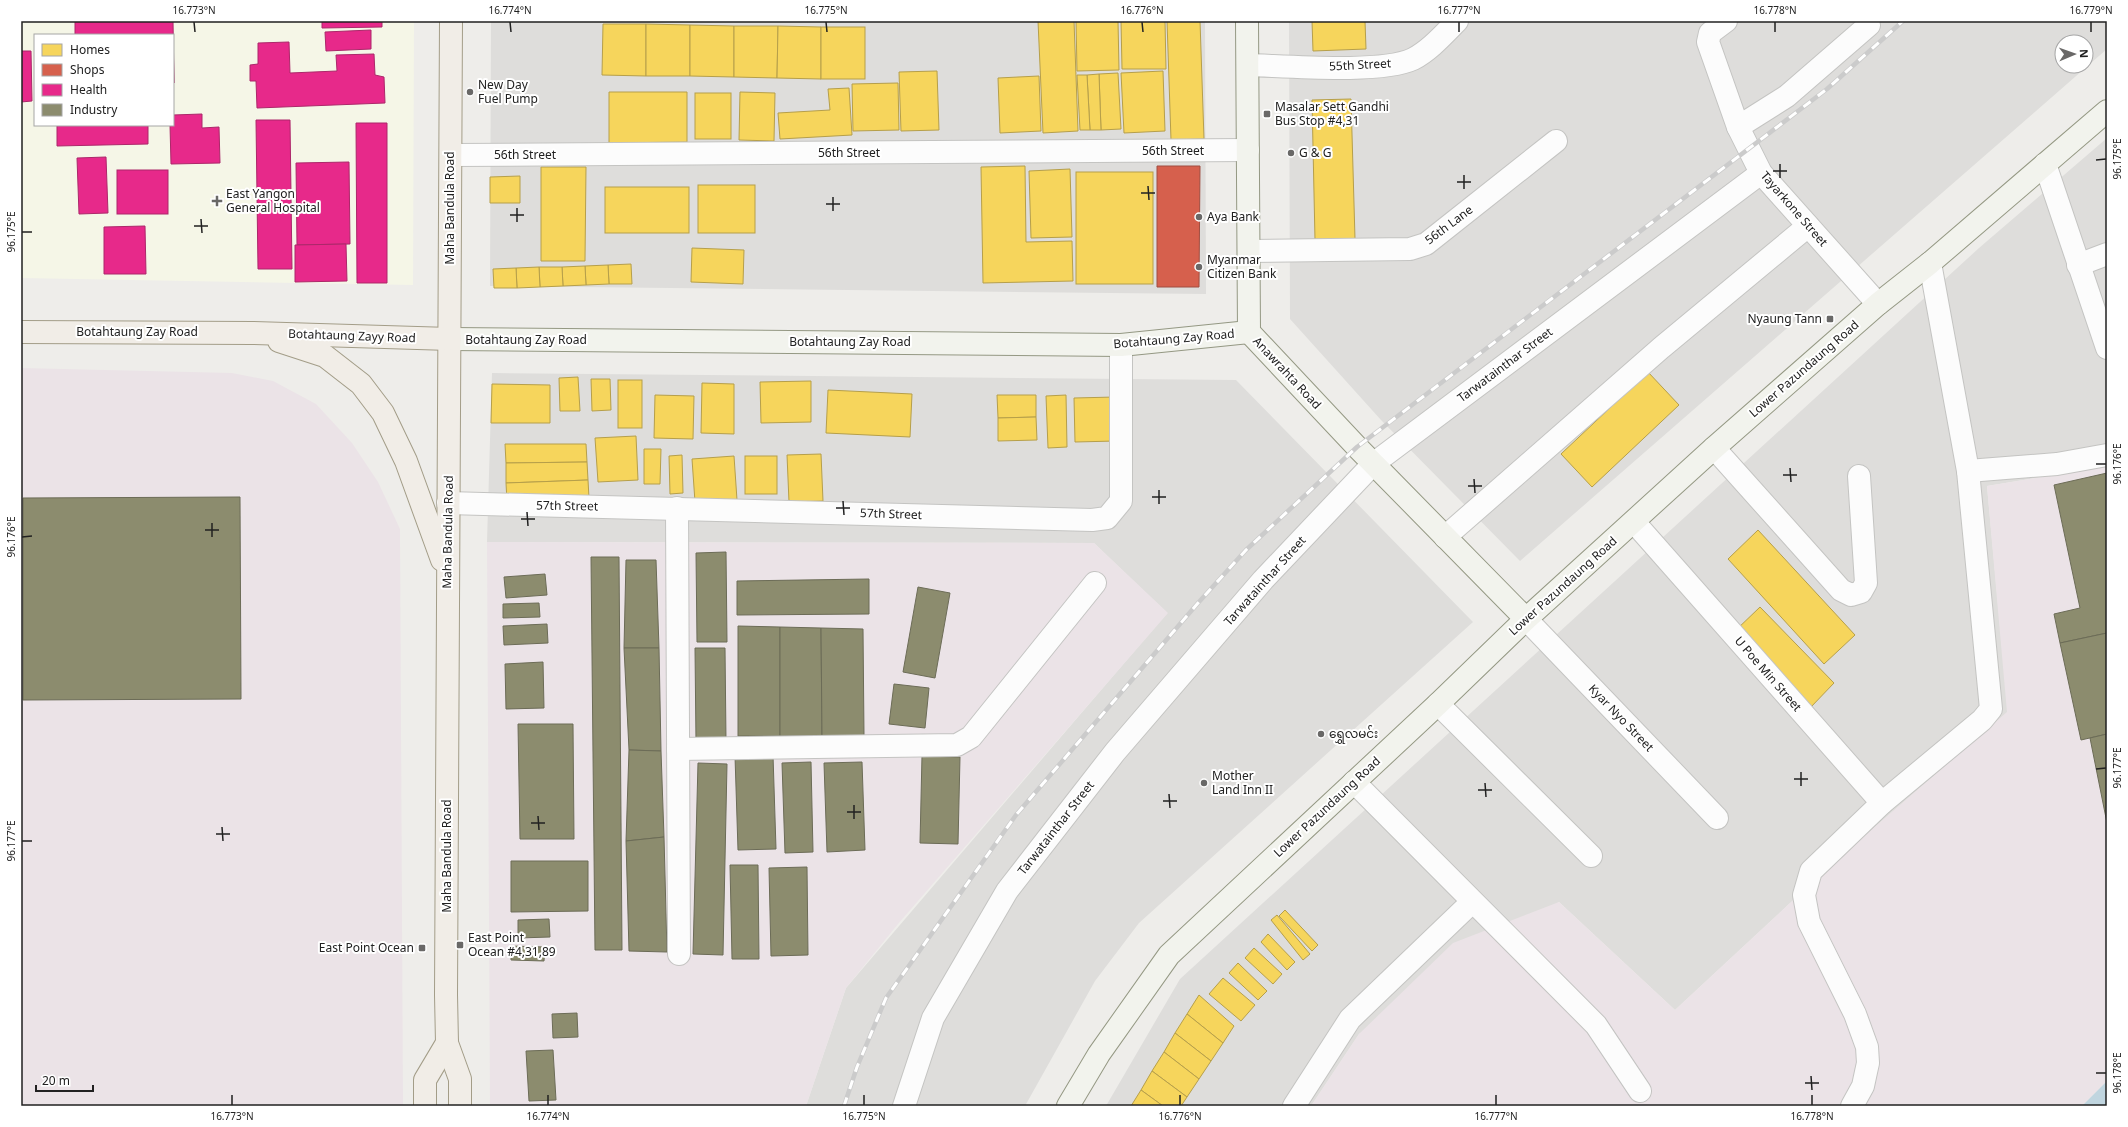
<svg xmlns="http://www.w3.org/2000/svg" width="2128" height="1127" font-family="'Noto Sans','Noto Sans Myanmar',sans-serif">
<rect width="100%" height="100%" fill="#eeedea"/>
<g fill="#dedddb" fill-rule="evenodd">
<polygon points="491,21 1205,21 1206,294 490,286"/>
<path d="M 1289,21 L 2107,21 L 2107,49 L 1520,561 L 1381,420 L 1290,319 ZM 2062,42 L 2086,42 L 2086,66 L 2062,66 Z"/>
<polygon points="2107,138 2107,466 1987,486 2008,712 1831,865 1675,1010 1559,902 1359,1034 1311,1106 1106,1106 1180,979 1979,248"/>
<polygon points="492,373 1236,380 1473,622 1139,923 1095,981 1025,1106 806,1106 846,988 1167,613 1094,543 487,542"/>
</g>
<g fill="#ebe3e7">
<polygon points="21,368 232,373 273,381 316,404 352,443 378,482 400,529 403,1106 21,1106"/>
<polygon points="2107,466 2107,1081 2082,1106 1311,1106 1359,1034 1453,943 1559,902 1675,1010 1831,865 2007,712 1987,486"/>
<polygon points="487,542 1094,543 1168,613 898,924 846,988 806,1106 490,1106"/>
</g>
<path fill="#f5f6e7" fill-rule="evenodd" d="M 21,21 L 414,21 L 413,285 L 21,278 ZM 35,35 L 173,35 L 173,125 L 35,125 Z"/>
<polygon fill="#c0d5df" points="2107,1081 2107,1106 2082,1106"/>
<g fill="#f6d55c" stroke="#b69f4a">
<polygon points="1038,21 1074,21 1078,131 1043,133"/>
<polygon points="1076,21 1118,21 1119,70 1077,71"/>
<polygon points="1121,21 1165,21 1166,69 1122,69"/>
<polygon points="1167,21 1200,21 1204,139 1171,140"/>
<polygon points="1312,21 1365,21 1366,49 1313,51"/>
<polygon points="603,24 646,24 646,76 602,75"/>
<polygon points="646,24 690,25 690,76 646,76"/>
<polygon points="690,25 734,26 734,77 690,76"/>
<polygon points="734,26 778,26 777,78 734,77"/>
<polygon points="778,26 821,27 821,79 777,78"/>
<rect x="821" y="27" width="44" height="52"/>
<polygon points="937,71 939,130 901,131 899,72"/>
<polygon points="1163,71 1165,131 1124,133 1121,73"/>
<polygon points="1118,73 1121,129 1101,130 1099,74"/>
<polygon points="1099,74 1101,130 1090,130 1087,75"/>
<polygon points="1077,75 1087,75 1090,130 1080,130"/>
<polygon points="1039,76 1041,131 1000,133 998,78"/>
<polygon points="898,83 899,130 853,131 852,84"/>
<polygon points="849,88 852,135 780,139 778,113 830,110 828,89"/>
<polygon points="609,92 687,92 687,142 609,143"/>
<polygon points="740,92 775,93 774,141 739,140"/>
<rect x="695" y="93" width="36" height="46"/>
<polygon points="1351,99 1355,239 1315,240 1312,100"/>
<polygon points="1025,166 1026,242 1072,241 1073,281 983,283 981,167"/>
<polygon points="541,167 586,167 585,261 541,261"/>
<polygon points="1070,169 1072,237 1031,238 1029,171"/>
<rect x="1076" y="172" width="77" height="112"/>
<polygon points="520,176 520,203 490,203 490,177"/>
<rect x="698" y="185" width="57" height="48"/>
<rect x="605" y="187" width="84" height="46"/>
<polygon points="692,248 744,250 743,284 691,282"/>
<polygon points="631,264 632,284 609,284 608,265"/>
<polygon points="608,265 609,284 586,285 585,266"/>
<polygon points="585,266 586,285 563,286 562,267"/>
<polygon points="539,267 562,267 563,286 540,287"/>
<polygon points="539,267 540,287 517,288 516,268"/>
<polygon points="516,268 517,288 494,288 493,269"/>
<polygon points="1648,372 1679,405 1592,487 1561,454"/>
<polygon points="578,377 580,411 560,411 559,378"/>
<polygon points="591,379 610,379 611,410 592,411"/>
<rect x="618" y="380" width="24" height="48"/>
<polygon points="811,381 811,422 761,423 760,382"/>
<polygon points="702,383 734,384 734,434 701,433"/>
<polygon points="492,384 550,385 550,423 491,423"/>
<polygon points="828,390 912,394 910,437 826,433"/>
<polygon points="655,395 694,396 693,439 654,438"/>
<polygon points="997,395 1036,395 1036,417 998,418"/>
<polygon points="1066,395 1067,447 1048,448 1046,396"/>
<polygon points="1115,397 1116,441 1075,442 1074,398"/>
<polygon points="1036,417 1037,440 998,441 998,418"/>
<polygon points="636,436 638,480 598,482 595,438"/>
<polygon points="505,444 586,444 587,462 506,463"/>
<polygon points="644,449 661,449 660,484 644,484"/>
<polygon points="821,454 823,501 789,502 787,455"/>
<polygon points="682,455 683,493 670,494 669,456"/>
<polygon points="734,456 737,500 695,502 692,459"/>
<rect x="745" y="456" width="32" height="38"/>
<polygon points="587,462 588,480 506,483 506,463"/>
<polygon points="588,480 589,498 507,502 506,483"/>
<polygon points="1758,530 1855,635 1824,664 1728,559"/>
<polygon points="1760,607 1834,683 1810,708 1735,631"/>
<polygon points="1285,910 1318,945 1312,951 1279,916"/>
<polygon points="1277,915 1310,954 1303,960 1271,920"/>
<polygon points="1268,934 1295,962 1287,970 1261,942"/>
<polygon points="1254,948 1282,974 1273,984 1245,958"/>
<polygon points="1238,963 1267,991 1258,1000 1229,973"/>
<polygon points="1223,978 1255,1005 1241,1021 1209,994"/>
<polygon points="1199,995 1234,1026 1223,1043 1187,1014"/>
<polygon points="1187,1014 1223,1043 1211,1061 1175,1033"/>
<polygon points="1175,1033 1211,1061 1199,1079 1164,1052"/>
<polygon points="1164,1052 1199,1079 1187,1097 1152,1071"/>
<polygon points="1152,1071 1187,1097 1181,1106 1163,1106 1141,1090"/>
<polygon points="1141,1090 1163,1106 1131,1106"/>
</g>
<polygon fill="#d6604d" stroke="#a04d40" points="1157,166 1200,166 1199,287 1157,287"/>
<g fill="#e7298a" stroke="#ac276a">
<polygon points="75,21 173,21 174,83 173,35 75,35"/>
<polygon points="322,21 382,21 382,27 322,28"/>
<polygon points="371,30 371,49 326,51 325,32"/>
<polygon points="289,42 290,73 337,71 336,55 374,54 375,75 384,77 385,103 257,108 256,81 250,81 250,65 258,64 258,43"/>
<polygon points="21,51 31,51 32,101 21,102"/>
<polygon points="202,114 202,128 219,127 220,163 171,164 170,125 173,125 173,115"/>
<polygon points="256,120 290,120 292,269 258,269"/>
<polygon points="356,123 387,123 387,283 357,283"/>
<polygon points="57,125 148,125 148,144 57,146"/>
<polygon points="106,157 108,213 79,214 77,158"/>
<polygon points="349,162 350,244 297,245 296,163"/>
<rect x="117" y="170" width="51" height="44"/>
<polygon points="145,226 146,274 104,274 104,227"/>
<polygon points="346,244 347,281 295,282 295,245"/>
</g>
<g fill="#8c8c6e" stroke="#6c6c57">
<polygon points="2107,473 2107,633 2060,643 2054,614 2080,608 2054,485"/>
<polygon points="240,497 241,699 23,700 23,498"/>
<polygon points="726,552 727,642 697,642 696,553"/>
<polygon points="591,557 619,557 622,950 595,950"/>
<polygon points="626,560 656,560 659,648 624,648"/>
<polygon points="545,574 547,595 506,598 504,577"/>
<polygon points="869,579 869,614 737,615 737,581"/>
<polygon points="918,587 950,593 935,678 903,672"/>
<polygon points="539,603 540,617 503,618 503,604"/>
<polygon points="547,624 548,643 504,645 503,626"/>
<polygon points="738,626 780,627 780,736 738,736"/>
<polygon points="780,627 821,628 822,736 780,736"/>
<polygon points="821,628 863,629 864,736 822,736"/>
<polygon points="2107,633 2107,734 2081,740 2060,643"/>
<polygon points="624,648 659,648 661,751 629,750"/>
<polygon points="695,648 725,648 726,741 696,742"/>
<polygon points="543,662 544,708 506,709 505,664"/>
<polygon points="894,684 929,688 925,728 889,724"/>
<polygon points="518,724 573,724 574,839 520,839"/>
<polygon points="2107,734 2107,823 2090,738"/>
<polygon points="629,750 661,751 664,837 626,841"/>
<polygon points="773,755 776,849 738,850 735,756"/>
<polygon points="922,756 960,757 958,844 920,843"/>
<polygon points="811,762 813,852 785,853 782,763"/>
<polygon points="862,762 865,850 827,852 824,763"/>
<polygon points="698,763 727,764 723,955 693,954"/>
<polygon points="664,837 667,952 629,951 626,841"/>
<polygon points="511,861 588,861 588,911 511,912"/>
<polygon points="730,865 758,865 759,959 732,959"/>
<polygon points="807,867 808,955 771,956 769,868"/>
<polygon points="549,919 550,937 518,938 518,920"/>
<polygon points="511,946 545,947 544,961 511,960"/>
<polygon points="577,1013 578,1037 553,1038 552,1014"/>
<polygon points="553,1050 556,1100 529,1101 526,1051"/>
</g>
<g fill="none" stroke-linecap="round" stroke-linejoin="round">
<defs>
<g id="minor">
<polyline points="1726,21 1710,33 1708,42 1738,127 1761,173 1878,304"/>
<path d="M 1248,65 C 1286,66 1381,74 1413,59 C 1430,50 1443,35 1457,21"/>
<polyline points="1738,127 1787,96 1869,25"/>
<polyline points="451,155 1248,150"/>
<polyline points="2045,164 2107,348"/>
<polyline points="1249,251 1410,249 1426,244 1556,141"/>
<polyline points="2078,265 2107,254"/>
<polyline points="1714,448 1841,590 1851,595 1861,592 1866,583 1859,476"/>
<polyline points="1968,471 2057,464 2107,455"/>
<polyline points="448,503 1092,520 1107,518 1121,501 1121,345"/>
<polyline points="677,508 679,954"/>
<polyline points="1634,522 1882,803"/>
<polyline points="1445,537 1661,348 1808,226"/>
<polyline points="1526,619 1717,818"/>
<polyline points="1438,704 1591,856"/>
<polyline points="678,749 957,745 971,737 1095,583"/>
<polyline points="1354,782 1596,1025 1640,1091"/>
<polyline points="904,1106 933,1018 1007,891 1115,752 1263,580 1373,464 1761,173"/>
<polyline points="1294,1106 1350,1019 1472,902"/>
<polyline points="1852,1106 1863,1086 1866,1072 1868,1063 1867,1047 1855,1014 1809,922 1804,895 1811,871 1882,803 1982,720 1991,709 1968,471 1930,263"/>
</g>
<g id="secondary">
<polyline points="1247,21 1249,332 1357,447 1526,619"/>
<polyline points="450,339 1121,345 1249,332"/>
<polyline points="1068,1106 1099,1054 1169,955 1438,704 1526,619 1714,448 1878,304 1930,263 2107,111"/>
</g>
<g id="primary">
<polyline points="451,21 446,995 447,1043 460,1079 460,1106"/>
<polyline points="21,332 253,333 450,339"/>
<polyline points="279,341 325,356 361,384 383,413 406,461 442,560"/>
<polyline points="425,1106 425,1080 447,1043"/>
</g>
</defs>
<use href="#minor" stroke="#c4c4c2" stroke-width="24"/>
<use href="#secondary" stroke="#949883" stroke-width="24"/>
<use href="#primary" stroke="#a39d88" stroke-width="24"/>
<use href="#minor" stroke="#fcfcfc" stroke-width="22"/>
<use href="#secondary" stroke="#f2f3ed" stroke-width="22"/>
<use href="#primary" stroke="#f1ede7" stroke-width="22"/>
<defs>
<polyline id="rail" points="844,1106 857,1067 886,998 1016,815 1198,603 1246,550 1357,447 1827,89 1903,21"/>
</defs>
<use href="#rail" stroke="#cbcbcb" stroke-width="4.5"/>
<use href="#rail" stroke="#fff" stroke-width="3" stroke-dasharray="9" stroke-linecap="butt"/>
</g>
<path fill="none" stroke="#212121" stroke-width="1.5" d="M 194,22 L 195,32M 510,22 L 511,32M 826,22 L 827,32M 1142,22 L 1143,32M 1459,22 L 1459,32M 1775,22 L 1775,32M 2091,22 L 2091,32M 2096,160 L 2106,159M 1780,164 L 1780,178M 1773,171 L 1787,171M 1464,175 L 1464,189M 1457,182 L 1471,182M 1148,186 L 1149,200M 1141,193 L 1155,193M 833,197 L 833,211M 826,204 L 840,204M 517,208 L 517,222M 510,215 L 524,215M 201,219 L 202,233M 194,226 L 208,226M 22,232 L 32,232M 2096,464 L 2106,464M 1790,468 L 1791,482M 1783,475 L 1797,475M 1474,479 L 1475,493M 1468,486 L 1482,486M 1159,490 L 1159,504M 1152,497 L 1166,497M 843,501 L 844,515M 836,508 L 850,508M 527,512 L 528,526M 521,519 L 535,519M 212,523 L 212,537M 205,530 L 219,530M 22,537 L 32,536M 2096,769 L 2106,768M 1801,772 L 1801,786M 1794,779 L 1808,779M 1485,783 L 1486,797M 1478,790 L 1492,790M 1169,794 L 1170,808M 1163,801 L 1177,801M 854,805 L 854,819M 847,812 L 861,812M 538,816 L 539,830M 531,823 L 545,823M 222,827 L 223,841M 216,834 L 230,834M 22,841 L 32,841M 2096,1073 L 2106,1073M 1811,1076 L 1812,1090M 1805,1083 L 1819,1083M 232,1095 L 232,1105M 548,1095 L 548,1105M 864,1095 L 864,1105M 1180,1095 L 1180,1105M 1496,1095 L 1496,1105M 1812,1095 L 1812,1105"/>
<g fill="#696867" stroke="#fff" stroke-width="1.5">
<circle cx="470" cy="92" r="4"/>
<rect x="1263" y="110" width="8" height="8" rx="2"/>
<circle cx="1291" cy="153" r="4"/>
<path d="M215 195h4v4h4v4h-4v4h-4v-4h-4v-4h4z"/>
<circle cx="1199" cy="217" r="4"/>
<circle cx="1199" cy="267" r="4"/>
<rect x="1826" y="315" width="8" height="8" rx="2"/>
<circle cx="1321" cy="734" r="4"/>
<circle cx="1204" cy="783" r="4"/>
<rect x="456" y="941" width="8" height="8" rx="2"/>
<rect x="418" y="944" width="8" height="8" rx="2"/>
</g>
<g text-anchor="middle" stroke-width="4" stroke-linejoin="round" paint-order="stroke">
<g font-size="12" fill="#212121" stroke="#fff">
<text transform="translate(1360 65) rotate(-3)" y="4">55th Street</text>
<text x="1173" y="155">56th Street</text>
<text x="849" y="157">56th Street</text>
<text x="525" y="159">56th Street</text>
<text transform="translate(450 208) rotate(-90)" y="4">Maha Bandula Road</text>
<text transform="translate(1794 209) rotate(49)" y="4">Tayarkone Street</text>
<text transform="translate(1449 225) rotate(-37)" y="4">56th Lane</text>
<text x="137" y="336">Botahtaung Zay Road</text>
<text transform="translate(352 336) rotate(2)" y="4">Botahtaung Zayy Road</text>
<text transform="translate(1174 339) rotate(-5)" y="4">Botahtaung Zay Road</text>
<text x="526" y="344">Botahtaung Zay Road</text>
<text x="850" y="346">Botahtaung Zay Road</text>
<text transform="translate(1505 365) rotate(-37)" y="4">Tarwatainthar Street</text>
<text transform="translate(1804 369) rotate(-41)" y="4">Lower Pazundaung Road</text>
<text transform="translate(1287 373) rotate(47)" y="4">Anawrahta Road</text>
<text transform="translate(567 506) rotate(1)" y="4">57th Street</text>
<text transform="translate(891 514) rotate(2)" y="4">57th Street</text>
<text transform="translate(448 532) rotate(-89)" y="4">Maha Bandula Road</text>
<text transform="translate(1265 581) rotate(-48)" y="4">Tarwatainthar Street</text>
<text transform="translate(1563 586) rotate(-42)" y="4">Lower Pazundaung Road</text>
<text transform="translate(1768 674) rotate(49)" y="4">U Poe Min Street</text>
<text transform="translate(1621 718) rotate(46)" y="4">Kyar Nyo Street</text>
<text transform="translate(1327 807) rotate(-43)" y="4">Lower Pazundaung Road</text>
<text transform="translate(1056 828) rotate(-52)" y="4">Tarwatainthar Street</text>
<text transform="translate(447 856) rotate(-90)" y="4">Maha Bandula Road</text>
</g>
<g font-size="12" fill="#212121" stroke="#fff" text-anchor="start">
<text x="478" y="89">New Day<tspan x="478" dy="14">Fuel Pump</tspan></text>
<text x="1275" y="111">Masalar Sett Gandhi<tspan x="1275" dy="14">Bus Stop #4,31</tspan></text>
<text x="1299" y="157">G &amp; G</text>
<text x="226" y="198">East Yangon<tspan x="226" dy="14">General Hospital</tspan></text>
<text x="1207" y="221">Aya Bank</text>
<text x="1207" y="264">Myanmar<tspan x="1207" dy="14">Citizen Bank</tspan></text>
<text x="1822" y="323" text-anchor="end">Nyaung Tann</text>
<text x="1329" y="738">ရွှေလမင်း</text>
<text x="1212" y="780">Mother<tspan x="1212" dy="14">Land Inn II</tspan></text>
<text x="468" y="942">East Point<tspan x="468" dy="14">Ocean #4,31,89</tspan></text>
<text x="414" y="952" text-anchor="end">East Point Ocean</text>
</g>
</g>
<rect width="2128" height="1127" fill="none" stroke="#ffffff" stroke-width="44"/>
<rect x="34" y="34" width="140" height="92" fill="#ffffff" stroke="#a6a6a6"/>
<rect x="42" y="44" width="20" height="12" fill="#f6d55c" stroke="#a6a6a6"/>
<text x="70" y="54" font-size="12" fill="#212121">Homes</text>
<rect x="42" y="64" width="20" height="12" fill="#d6604d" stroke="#a6a6a6"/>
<text x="70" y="74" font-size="12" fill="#212121">Shops</text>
<rect x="42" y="84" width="20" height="12" fill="#e7298a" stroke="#a6a6a6"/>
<text x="70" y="94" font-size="12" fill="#212121">Health</text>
<rect x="42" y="104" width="20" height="12" fill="#8c8c6e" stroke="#a6a6a6"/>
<text x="70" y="114" font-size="12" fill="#212121">Industry</text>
<g transform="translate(2074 54) rotate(88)"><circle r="19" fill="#ffffff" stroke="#a6a6a6"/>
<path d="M0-3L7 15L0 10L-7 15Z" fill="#696867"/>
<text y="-6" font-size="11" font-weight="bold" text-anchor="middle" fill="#212121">N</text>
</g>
<path d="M36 1085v6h57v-6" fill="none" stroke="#212121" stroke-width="2"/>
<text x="42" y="1085" font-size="12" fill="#212121" stroke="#ffffff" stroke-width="3" paint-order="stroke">20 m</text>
<rect x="22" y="22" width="2084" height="1083" fill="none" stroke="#212121" stroke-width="1.5"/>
<g font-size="10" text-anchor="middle" fill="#212121">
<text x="194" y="14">16.773°N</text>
<text x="510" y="14">16.774°N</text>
<text x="826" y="14">16.775°N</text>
<text x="1142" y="14">16.776°N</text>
<text x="1459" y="14">16.777°N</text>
<text x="1775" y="14">16.778°N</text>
<text x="2091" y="14">16.779°N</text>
<text transform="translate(2117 159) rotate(-90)" y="4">96.175°E</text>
<text transform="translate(11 232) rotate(-90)" y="4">96.175°E</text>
<text transform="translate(2117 464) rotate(-90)" y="4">96.176°E</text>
<text transform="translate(11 537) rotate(-90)" y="4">96.176°E</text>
<text transform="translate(2117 768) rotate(-90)" y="4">96.177°E</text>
<text transform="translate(11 841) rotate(-90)" y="4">96.177°E</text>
<text transform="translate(2117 1073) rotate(-90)" y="4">96.178°E</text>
<text x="232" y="1120">16.773°N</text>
<text x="548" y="1120">16.774°N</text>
<text x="864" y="1120">16.775°N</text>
<text x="1180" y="1120">16.776°N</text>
<text x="1496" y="1120">16.777°N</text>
<text x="1812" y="1120">16.778°N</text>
</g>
</svg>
